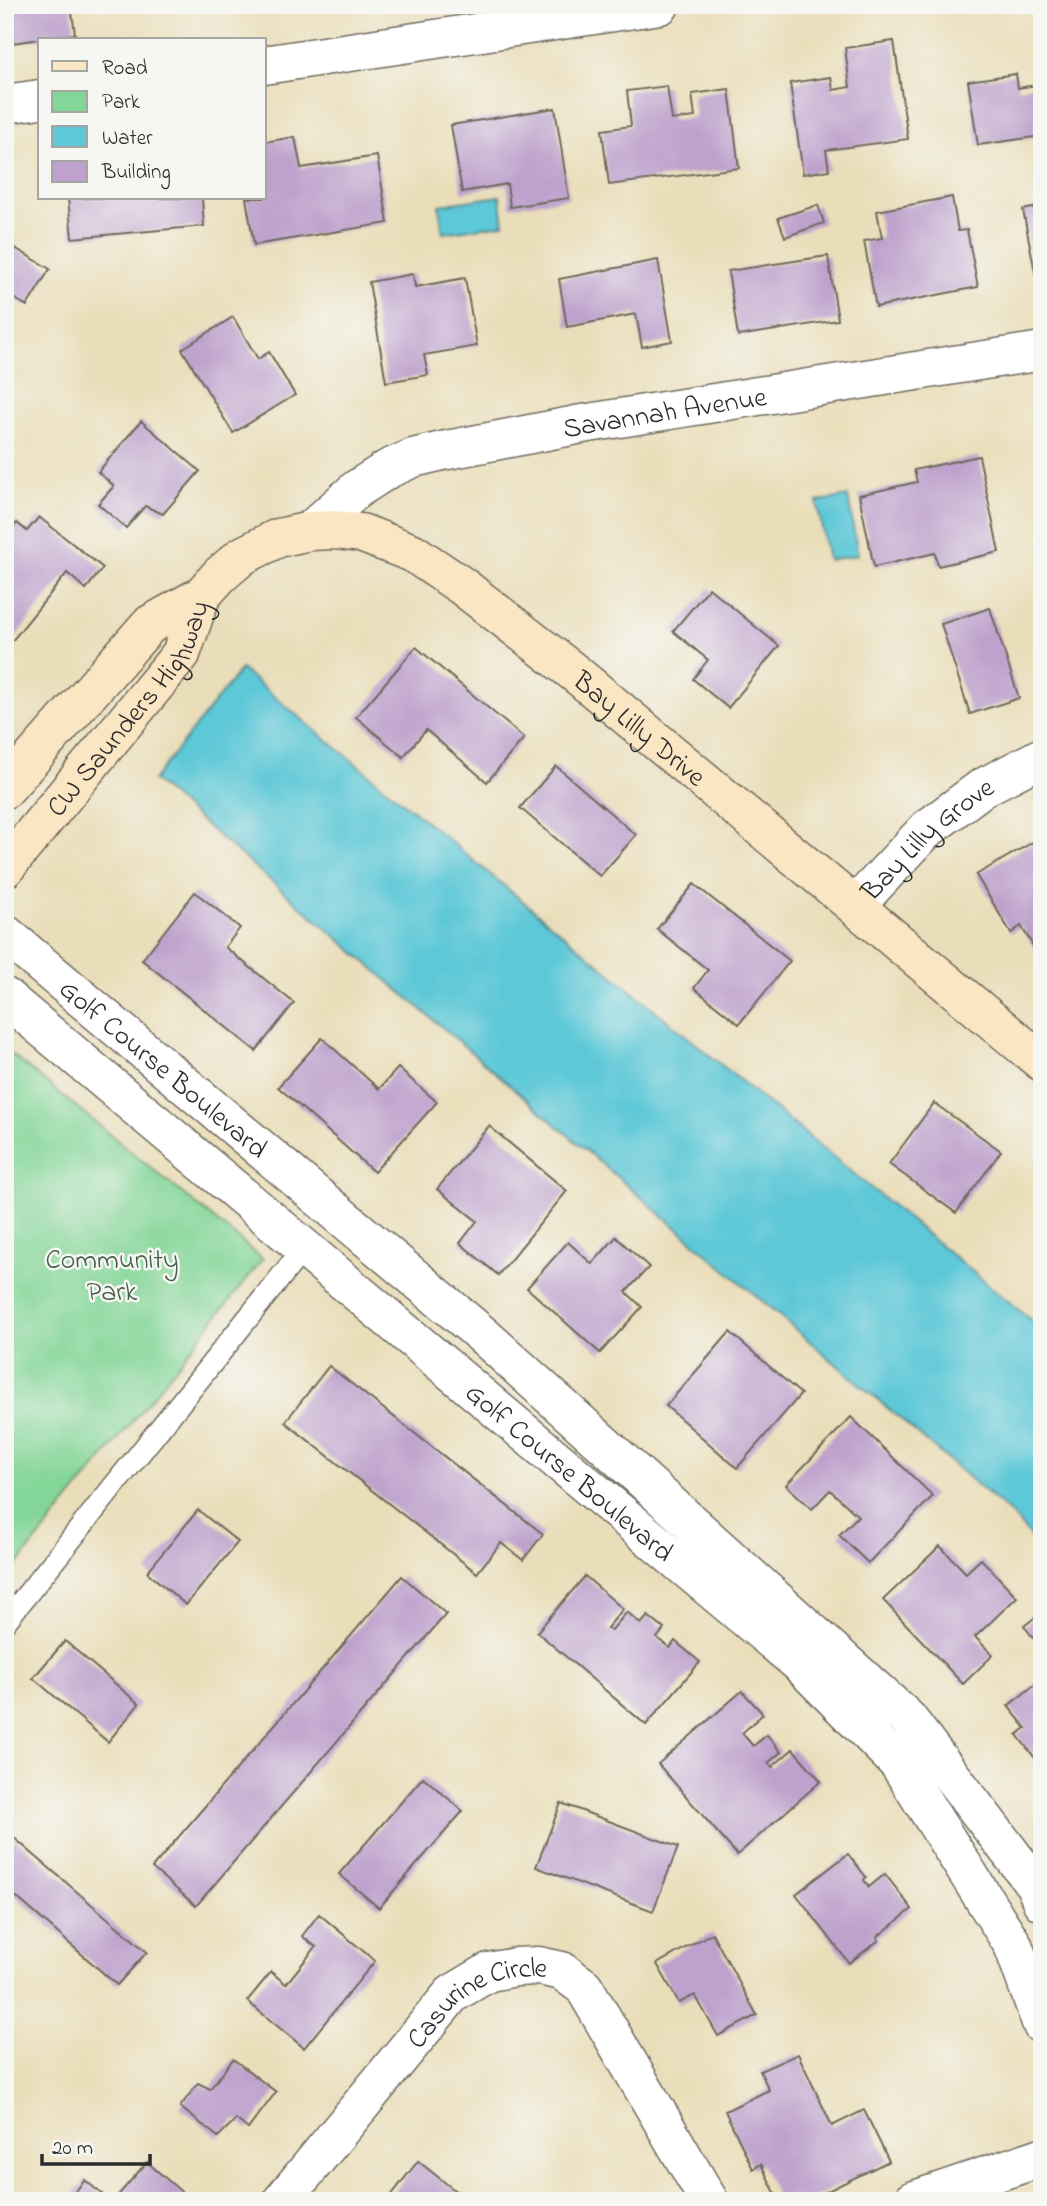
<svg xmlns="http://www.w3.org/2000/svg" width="1047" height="2206" font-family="'Indie Flower',sans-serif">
<rect width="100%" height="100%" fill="#f6f6f2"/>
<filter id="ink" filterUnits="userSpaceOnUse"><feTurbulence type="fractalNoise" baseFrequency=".0143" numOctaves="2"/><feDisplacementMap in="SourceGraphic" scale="14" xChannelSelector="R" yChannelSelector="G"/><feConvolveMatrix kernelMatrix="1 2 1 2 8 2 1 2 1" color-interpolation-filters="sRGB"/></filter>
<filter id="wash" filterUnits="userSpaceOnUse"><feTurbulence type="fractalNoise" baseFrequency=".00686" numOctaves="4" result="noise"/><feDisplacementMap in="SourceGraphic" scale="28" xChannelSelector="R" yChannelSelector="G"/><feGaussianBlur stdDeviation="1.57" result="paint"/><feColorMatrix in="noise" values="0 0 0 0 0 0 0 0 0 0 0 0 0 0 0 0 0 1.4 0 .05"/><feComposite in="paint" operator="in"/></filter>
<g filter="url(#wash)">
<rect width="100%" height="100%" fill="#eadeba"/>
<polygon fill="#84d698" stroke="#588062" stroke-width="2" points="5,1049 263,1259 5,1580"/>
<g fill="#5dc8d7" stroke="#447a81" stroke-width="2">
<polygon points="500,196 504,224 443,233 439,205"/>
<polygon points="848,496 858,555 828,560 817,502"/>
<polygon points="241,669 1042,1329 1042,1550 1009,1512 153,780"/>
</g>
<g id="blocks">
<g fill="#bea1cc">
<polygon points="5,5 71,5 75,34 5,44"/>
<polygon points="894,41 908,139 826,150 829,170 803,174 790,83 831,77 833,90 850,87 845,48"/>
<polygon points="1016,74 1018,88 1042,84 1042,136 978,145 968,81"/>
<polygon points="667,86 672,120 695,117 692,94 729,89 739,168 609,185 602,130 631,126 627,91"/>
<polygon points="555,108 569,198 510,207 507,184 462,192 451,125"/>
<polygon points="295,137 301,168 377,156 388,223 254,245 246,198 264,198 264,142"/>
<polygon points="952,197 958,231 967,230 978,287 876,307 864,241 882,238 877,211"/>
<polygon points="68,198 202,198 204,226 72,238"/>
<polygon points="818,205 824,223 785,237 778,218"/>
<polygon points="1042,206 1042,298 1040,298 1023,210"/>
<polygon points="5,242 50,269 27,306 5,293"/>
<polygon points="828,256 838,320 738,336 728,271"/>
<polygon points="658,260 672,341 642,347 636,314 567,327 559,279"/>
<polygon points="413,274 415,287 465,278 477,346 424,355 428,375 386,382 369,282"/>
<polygon points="233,317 258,359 269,352 295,395 233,433 182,349"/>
<polygon points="141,421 200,471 163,514 145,506 126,528 98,504 114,486 98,472"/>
<polygon points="979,456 999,552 938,566 935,553 874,567 859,495 917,482 914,470"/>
<polygon points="39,517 103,568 86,589 67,573 8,646 5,644 5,564 8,560 5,558 5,537 17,523 27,531"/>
<polygon points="709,588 779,646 728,708 693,679 708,660 673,631"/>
<polygon points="990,608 1019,698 970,714 941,624"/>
<polygon points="416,647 524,738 487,782 426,730 403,757 356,717"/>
<polygon points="556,766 636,835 600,876 520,808"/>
<polygon points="1038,839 1042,845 1042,948 1036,951 1021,926 1011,933 976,875"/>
<polygon points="694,884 790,961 739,1024 694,988 708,970 657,929"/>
<polygon points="195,892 240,928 225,947 294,1003 256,1051 142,960"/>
<polygon points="322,1038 379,1089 398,1068 437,1102 374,1172 278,1087"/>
<polygon points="934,1103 1001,1151 956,1213 889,1164"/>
<polygon points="489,1126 567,1191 498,1275 460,1243 477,1221 437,1189"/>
<polygon points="616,1237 649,1267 626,1292 642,1307 600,1353 527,1288 568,1242 592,1264"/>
<polygon points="730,1332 801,1394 737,1468 666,1406"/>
<polygon points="329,1366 543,1534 523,1560 501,1543 477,1573 285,1422"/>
<polygon points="851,1417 933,1496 868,1563 839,1535 858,1516 830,1490 812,1509 786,1485"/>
<polygon points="198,1510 238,1542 186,1605 147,1572"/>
<polygon points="940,1546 966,1573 981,1559 1017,1597 975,1637 993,1655 963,1684 883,1600"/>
<polygon points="402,1576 446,1614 196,1906 152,1868"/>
<polygon points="585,1576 623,1609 607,1628 611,1631 627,1612 641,1624 648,1616 664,1629 657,1638 670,1648 675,1641 700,1662 646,1725 537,1632"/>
<polygon points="1042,1612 1042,1649 1024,1626"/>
<polygon points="65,1641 139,1704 108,1742 33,1678"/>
<polygon points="1042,1679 1042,1767 1017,1735 1026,1728 1008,1706"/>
<polygon points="742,1691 763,1714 742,1733 753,1746 767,1735 781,1752 768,1763 772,1767 793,1749 821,1781 737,1855 658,1764"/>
<polygon points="423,1777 463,1811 379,1908 339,1874"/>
<polygon points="561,1803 678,1847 653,1911 536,1867"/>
<polygon points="5,1830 147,1952 117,1985 5,1887"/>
<polygon points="848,1854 866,1877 864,1880 869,1887 885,1874 912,1909 877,1937 879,1940 849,1963 796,1894"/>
<polygon points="319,1914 375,1961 304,2048 247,2001 271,1972 286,1984 316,1947 302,1936"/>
<polygon points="712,1933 757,2015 718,2036 695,1995 679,2003 657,1964"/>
<polygon points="798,2054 832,2126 864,2110 889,2161 807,2201 779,2201 761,2164 753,2169 725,2111 769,2090 760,2071"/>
<polygon points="233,2059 276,2092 248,2129 236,2119 218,2137 180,2107 198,2083 210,2089"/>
<polygon points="418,2161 468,2201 387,2201"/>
<polygon points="147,2162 185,2195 180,2201 113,2201"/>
<polygon points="85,2180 110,2201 67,2201"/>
</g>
</g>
</g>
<g filter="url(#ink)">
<use href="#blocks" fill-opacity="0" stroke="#6e6a5d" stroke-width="2"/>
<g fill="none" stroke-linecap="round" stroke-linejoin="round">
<defs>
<polyline id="lane" points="5,1622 304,1248"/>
<g id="street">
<polyline points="264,65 660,5"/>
<polyline points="5,104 40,99"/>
<path id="s1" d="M 310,531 L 357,489 L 388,469 L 413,458 L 442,451 L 582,424 L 1042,351"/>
<path id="s2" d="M 856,905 L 927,829 L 982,788 L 1042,757"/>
<path id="s3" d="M 5,934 L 485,1337 L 907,1718 L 1035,1885 L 1042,1902"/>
<path id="s4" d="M 5,997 L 799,1663 L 899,1764 L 1013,1945 L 1042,2025"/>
<path id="s5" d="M 282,2201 L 452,1994 L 489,1972 L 516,1967 L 539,1966 L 562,1971 L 584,1987 L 709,2201"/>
<polyline points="912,2201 1042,2157"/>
</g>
<g id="secondary">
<path id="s6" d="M 5,789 L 149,625 L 201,596 L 220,575 L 242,556 L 278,538 L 310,531 L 335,530 L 361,533 L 413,553 L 462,586 L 576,674 L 1042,1062"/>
<path id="s7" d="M 5,868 L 181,654 L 201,596"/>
</g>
</defs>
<use href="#lane" stroke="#6e6a5d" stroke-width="24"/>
<use href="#street" stroke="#6e6a5d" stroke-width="41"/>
<use href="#secondary" stroke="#6e6a5d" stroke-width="41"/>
<use href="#lane" stroke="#fff" stroke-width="21"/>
<use href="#street" stroke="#fff" stroke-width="38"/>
<use href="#secondary" stroke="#fbe6c4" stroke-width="38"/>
</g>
</g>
<g text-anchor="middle" stroke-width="5" stroke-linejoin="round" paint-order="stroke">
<g font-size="28" fill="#2b2b2b" stroke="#f6f6f2">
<text dy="10" stroke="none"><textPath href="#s1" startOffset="383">Savannah Avenue</textPath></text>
<text dy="10" stroke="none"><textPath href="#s7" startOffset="203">CW Saunders Highway</textPath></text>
<text dy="10" stroke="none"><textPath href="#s6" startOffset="802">Bay Lilly Drive</textPath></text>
<text dy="10" stroke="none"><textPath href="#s2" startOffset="98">Bay Lilly Grove</textPath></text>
<text dy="10" stroke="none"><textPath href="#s3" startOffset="208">Golf Course Boulevard</textPath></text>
<text dy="10" stroke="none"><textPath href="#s4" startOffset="738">Golf Course Boulevard</textPath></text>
<text dy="10" stroke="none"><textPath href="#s5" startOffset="287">Casurine Circle</textPath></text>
</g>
<g font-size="28" fill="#465e4c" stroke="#f6f6f2">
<text x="112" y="1268">Community<tspan x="112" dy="32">Park</tspan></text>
</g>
</g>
<rect width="1047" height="2206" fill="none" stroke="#f6f6f2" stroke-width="28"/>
<rect x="38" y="38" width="228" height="161" fill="#f6f6f2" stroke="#a5a5a2" stroke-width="2"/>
<rect x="52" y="61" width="35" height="10" fill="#fbe6c4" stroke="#a5a5a2" stroke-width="2"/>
<text x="102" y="74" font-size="21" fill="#2b2b2b">Road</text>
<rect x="52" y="91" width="35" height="21" fill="#84d698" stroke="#a5a5a2" stroke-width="2"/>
<text x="102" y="108" font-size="21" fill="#2b2b2b">Park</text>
<rect x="52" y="126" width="35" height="21" fill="#5dc8d7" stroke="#a5a5a2" stroke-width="2"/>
<text x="102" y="144" font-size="21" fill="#2b2b2b">Water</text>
<rect x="52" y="161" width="35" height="21" fill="#bea1cc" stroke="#a5a5a2" stroke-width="2"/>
<text x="102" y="178" font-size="21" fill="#2b2b2b">Building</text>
<path d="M42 2154v10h108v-10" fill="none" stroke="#2b2b2b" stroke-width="3.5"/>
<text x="52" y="2154" font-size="21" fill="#2b2b2b" stroke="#f6f6f2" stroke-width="5" paint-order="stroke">20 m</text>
</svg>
